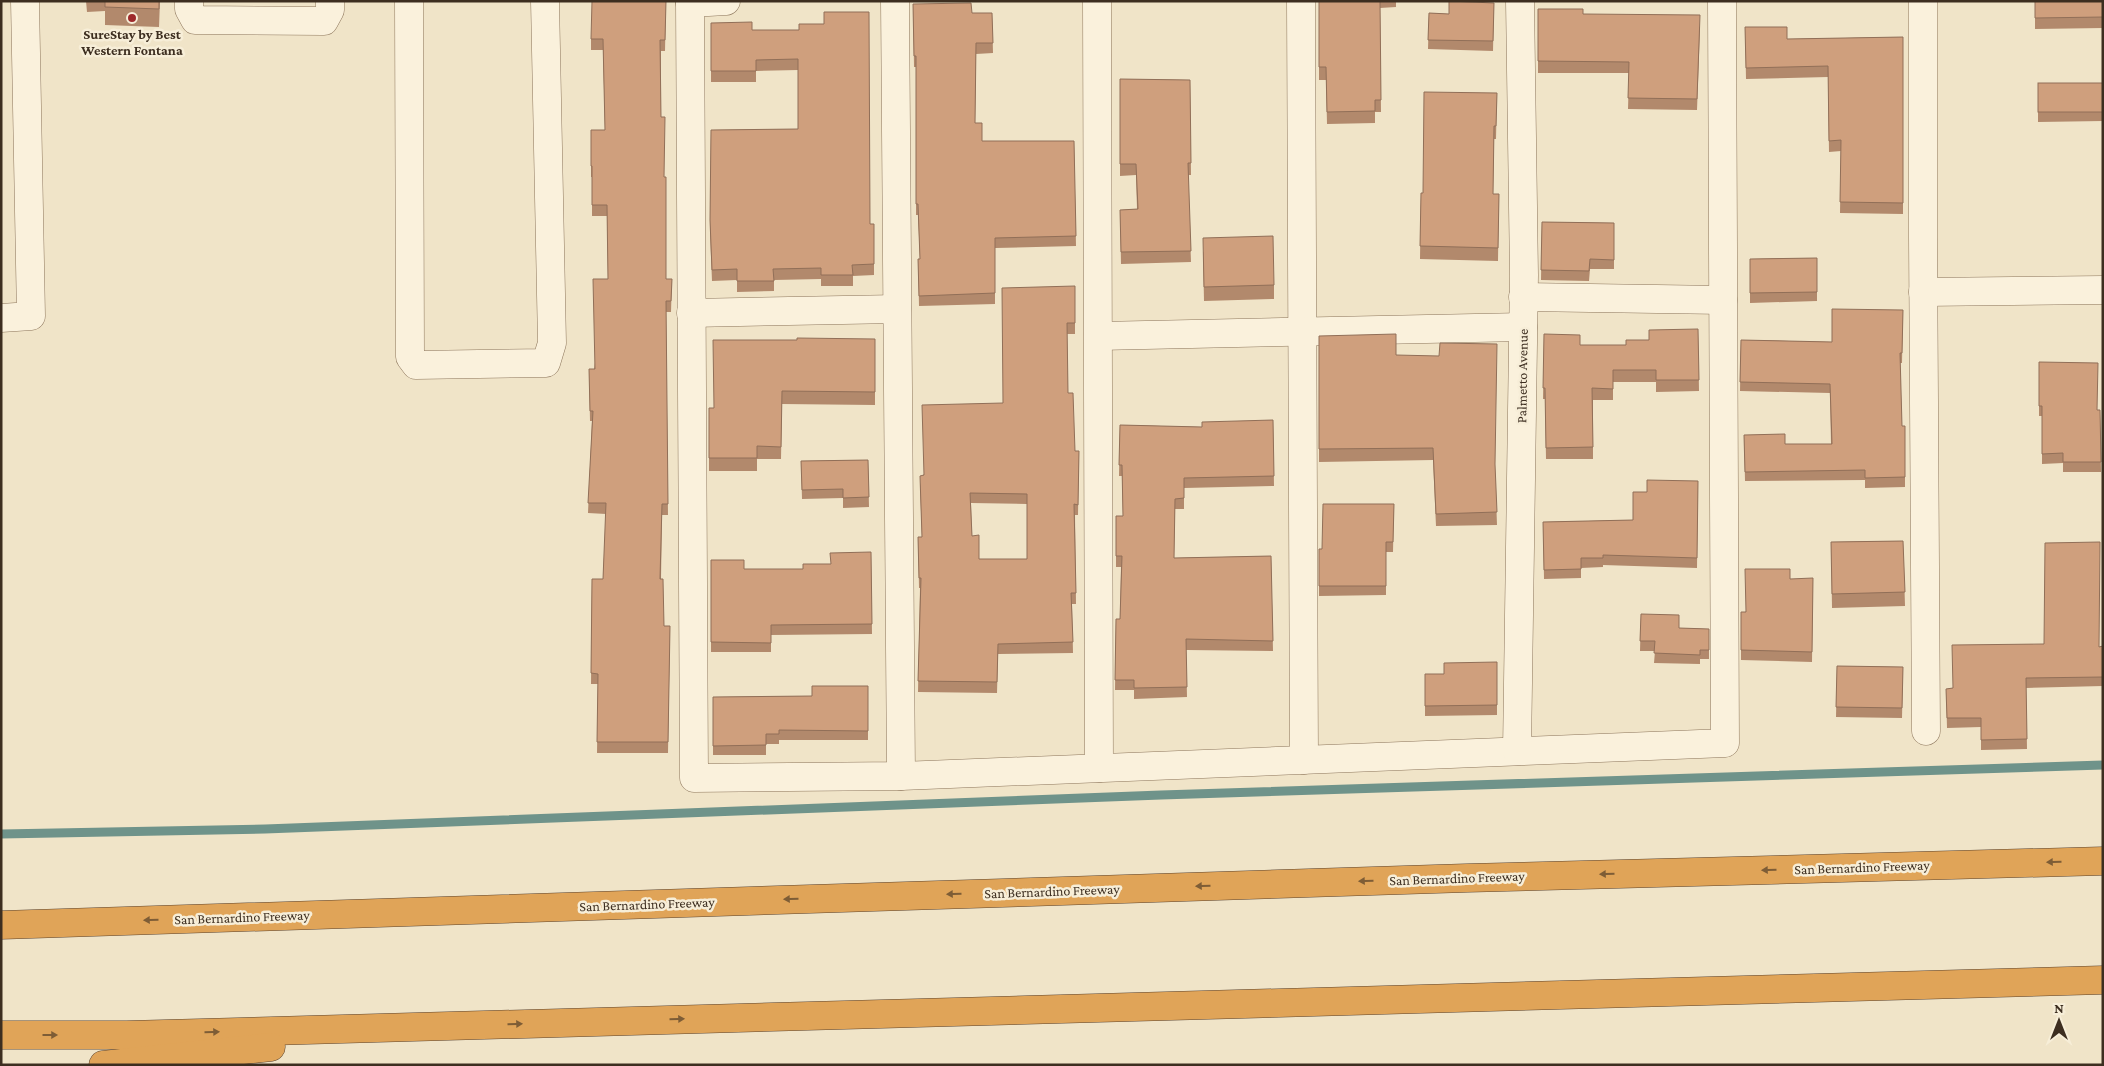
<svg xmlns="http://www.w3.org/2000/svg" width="2104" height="1066" font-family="'Crimson Pro',serif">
<rect width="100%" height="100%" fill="#f0e4c8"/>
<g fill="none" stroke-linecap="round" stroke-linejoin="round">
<polyline stroke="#6f938a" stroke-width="9" points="1,834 265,829 1161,795 2103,765"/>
<defs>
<g id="minor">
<polyline points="189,1 189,9 195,20 324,21 330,10 330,1"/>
<polyline points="409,1 410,357 416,365 546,363 552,343 545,1"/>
<polyline points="690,1 694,778 901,776 1725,743 1722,1"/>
<polyline points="895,1 901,776"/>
<polyline points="1097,1 1099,768"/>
<polyline points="1301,1 1304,760"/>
<polyline points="1923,1 1923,237 1926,731"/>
<polyline points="690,3 726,1"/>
<polyline points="1923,292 2103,290"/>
<polyline points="1523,297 1723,300"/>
<polyline points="691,313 897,309"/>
<polyline points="1,318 31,316 25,1"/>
<polyline points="1099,336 1523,327"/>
<polyline points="1517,751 1524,275 1520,1"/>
</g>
<g id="highway">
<polyline points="1,925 1467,878 2103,861"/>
<polyline points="1,1035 127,1035 2103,980"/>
<polyline points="103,1065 271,1047"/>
</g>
</defs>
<use href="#minor" stroke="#8d765c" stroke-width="29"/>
<use href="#highway" stroke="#5b4430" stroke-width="29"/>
<use href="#minor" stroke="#faf1dc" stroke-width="28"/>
<use href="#highway" stroke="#e0a458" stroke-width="28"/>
</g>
<g fill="#b2896c" fill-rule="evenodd">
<polygon points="86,1 160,1 159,27 105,25 105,11 87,12"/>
<polygon points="666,1 665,51 661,51 661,117 666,279 672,279 671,312 666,312 668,515 662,515 661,579 664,626 670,626 668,753 597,753 598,684 591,684 592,579 603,579 606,514 588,513 592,421 590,421 589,369 594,369 608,279 607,216 592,216 592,177 591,177 591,130 605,130 603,50 591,50 591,39"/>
<polygon points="1319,1 1396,1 1396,7 1380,8 1381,112 1375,112 1375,123 1327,124 1326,80 1319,80"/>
<polygon points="2035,1 2103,1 2103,28 2035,29"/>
<polygon points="1494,3 1493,51 1428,49 1429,13 1449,14"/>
<polygon points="913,4 972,13 992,13 993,53 976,54 975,123 982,141 1074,141 1076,246 995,248 995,304 919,306 918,259 920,259 918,215 916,215 916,67 914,67"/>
<polygon points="1538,9 1700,27 1697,110 1628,109 1629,73 1538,73"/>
<polygon points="711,23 752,30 799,30 870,224 874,224 874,275 853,276 853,286 821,286 821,279 774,280 774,291 737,292 737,280 712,281 710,231 711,130 798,129 798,70 756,71 756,82 711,82"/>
<polygon points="1745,27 1787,39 1903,37 1903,214 1840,213 1841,151 1829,152 1828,77 1746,79"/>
<polygon points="1120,79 1190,80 1191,175 1188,175 1191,262 1121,264 1120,210 1137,209 1136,175 1120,176"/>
<polygon points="2038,83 2103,83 2103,121 2038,122"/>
<polygon points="1497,93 1496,139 1494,139 1493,194 1499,194 1498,261 1420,259 1421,193 1423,193"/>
<polygon points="1542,222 1614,223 1614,269 1590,269 1589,281 1541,280"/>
<polygon points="1203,252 1274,285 1274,299 1204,301"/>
<polygon points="1817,258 1817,301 1750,303 1750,259"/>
<path d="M 1075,286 L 1075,334 L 1067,334 L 1068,393 L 1075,451 L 1079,451 L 1078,515 L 1075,515 L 1076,604 L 1072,604 L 1073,653 L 998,654 L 997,693 L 918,692 L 920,588 L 919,588 L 918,537 L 922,537 L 920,486 L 923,475 L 1003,403 ZM 971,503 L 1027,504 L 1027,559 L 979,559 L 972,536 Z"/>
<polygon points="1903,310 1902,363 1900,363 1902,426 1905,426 1905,487 1865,488 1865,480 1745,481 1744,435 1785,444 1831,444 1830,393 1740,391 1741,340 1832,342"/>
<polygon points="1698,329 1699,391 1656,392 1656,382 1613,382 1613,400 1593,400 1593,459 1546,459 1545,399 1543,399 1544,334 1580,345 1626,345"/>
<polygon points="1319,336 1495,469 1497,525 1436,526 1433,460 1319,462"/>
<polygon points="875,339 875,405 782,404 781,459 757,459 757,471 709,471 709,408 714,408"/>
<polygon points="2039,362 2097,410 2100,410 2101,472 2063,472 2063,463 2042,464 2042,416 2039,416"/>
<polygon points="1273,420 1274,486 1184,488 1184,509 1175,509 1174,558 1271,556 1273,651 1186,650 1187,697 1134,699 1134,690 1115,690 1116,619 1120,619 1121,567 1116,567 1116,516 1123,516 1122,476 1119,476 1120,425 1202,427"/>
<polygon points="868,460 869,507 843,508 843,498 802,499 801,461"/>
<polygon points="1698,481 1697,568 1603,565 1603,567 1581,568 1581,578 1544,579 1543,522 1633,520 1647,492"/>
<polygon points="1394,504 1393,552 1386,552 1386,595 1319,596 1319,549 1322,549"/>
<polygon points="1903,541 1905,606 1832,608 1831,542"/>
<polygon points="871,552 872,634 771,635 771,652 711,652 711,560 744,569 803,569 831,564"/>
<polygon points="1813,578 1812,662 1741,660 1741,612 1745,612"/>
<polygon points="1641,614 1679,628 1709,629 1709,659 1700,659 1700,664 1654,663 1655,651 1640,651"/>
<polygon points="2103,646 2103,686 2026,688 2027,749 1981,750 1981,727 1947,728 1946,689 1953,688 2099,647"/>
<polygon points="1497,662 1497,715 1425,716 1425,674 1444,674"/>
<polygon points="1837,666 1903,667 1902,718 1836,717"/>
<polygon points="868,686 868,740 779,740 779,744 766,744 766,755 713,755 713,697 812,696"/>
</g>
<g fill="#cf9f7d" stroke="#916f58" fill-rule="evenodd">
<polygon points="105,1 159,1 159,9 105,7"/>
<polygon points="592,1 666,1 665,40 660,40 661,117 665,117 664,177 666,177 666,279 672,279 671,301 666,301 668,504 662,504 660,579 663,579 664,626 670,626 668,742 597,742 598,674 591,673 592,579 603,579 606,503 588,503 593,411 590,411 589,369 595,369 593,279 608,279 607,205 592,205 592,166 591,166 591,130 605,130 603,39 591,39"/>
<polygon points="1319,1 1380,1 1381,100 1375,100 1375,111 1327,112 1326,67 1319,67"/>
<polygon points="1449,1 1494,3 1493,41 1428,40 1429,13 1449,14"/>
<polygon points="2035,1 2103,1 2103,17 2035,18"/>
<polygon points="971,3 972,13 992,13 993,43 976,43 975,123 982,123 982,141 1074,141 1076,236 995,238 995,293 919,296 918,259 920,259 918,204 916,204 916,56 914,56 913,4"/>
<polygon points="1538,9 1583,9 1583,14 1700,15 1697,99 1628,98 1629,62 1538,61"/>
<polygon points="824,12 869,12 870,224 874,224 874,264 852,265 853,275 821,275 821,268 773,269 774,281 737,281 737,269 712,270 710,220 711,130 798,129 798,59 756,60 756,71 711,71 711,23 752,22 752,30 799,30 799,24 824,24"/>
<polygon points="1745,27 1787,27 1787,39 1903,37 1903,203 1840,202 1841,140 1829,141 1828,66 1746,68"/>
<polygon points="1120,79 1190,80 1191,163 1188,163 1191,251 1121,252 1120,210 1138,209 1136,164 1120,164"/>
<rect x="2038" y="83" width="65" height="29"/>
<polygon points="1424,92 1497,93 1496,126 1494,126 1493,194 1499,194 1498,248 1420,246 1421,193 1423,193"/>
<polygon points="1542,222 1614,223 1614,260 1590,259 1589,271 1541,270"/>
<polygon points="1273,236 1274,285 1204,287 1203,238"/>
<polygon points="1817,258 1817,292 1750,293 1750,259"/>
<path d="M 1075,286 L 1075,323 L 1067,323 L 1068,393 L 1073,393 L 1075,451 L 1079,451 L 1078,505 L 1074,504 L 1076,593 L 1071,593 L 1073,642 L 998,644 L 997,682 L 918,681 L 921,578 L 919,578 L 918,537 L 922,537 L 920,476 L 924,475 L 922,405 L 1003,403 L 1002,288 ZM 970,493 L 1027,494 L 1027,559 L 979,559 L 979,535 L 972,536 Z"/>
<polygon points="1832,309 1903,310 1902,353 1900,353 1902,426 1905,426 1905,477 1865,478 1865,470 1745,472 1744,435 1785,434 1785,444 1832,444 1830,384 1740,382 1741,340 1832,342"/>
<polygon points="1698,329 1699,380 1656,380 1656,370 1613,370 1613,389 1592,388 1593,447 1546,448 1545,388 1543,388 1544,334 1580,335 1580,345 1626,345 1626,340 1649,340 1649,330"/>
<polygon points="1396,334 1396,355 1439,356 1440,343 1497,344 1495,464 1497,512 1436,514 1433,448 1319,449 1319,336"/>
<polygon points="797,338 875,339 875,392 782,391 781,447 757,446 757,458 709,458 709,408 714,408 713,340 797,340"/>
<polygon points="2039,362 2098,363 2097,410 2100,410 2101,462 2063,462 2063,453 2042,454 2042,406 2039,406"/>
<polygon points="1273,420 1274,476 1184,478 1184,498 1175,499 1174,558 1271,556 1273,641 1186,639 1187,687 1134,688 1134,680 1115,680 1116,619 1120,619 1122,556 1116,556 1116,516 1123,516 1122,465 1119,465 1120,425 1202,427 1202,422"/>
<polygon points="868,460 869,497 843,498 843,489 802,490 801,461"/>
<polygon points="1647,480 1698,481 1697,558 1603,555 1603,558 1581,558 1581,569 1544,570 1543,522 1633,520 1633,492 1647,492"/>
<polygon points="1323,504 1394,504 1393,542 1386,542 1386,586 1319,586 1319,549 1322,549"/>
<polygon points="1903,541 1905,592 1832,594 1831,542"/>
<polygon points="2100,542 2099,647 2103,646 2103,677 2026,678 2027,739 1981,740 1981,718 1947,718 1946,689 1953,688 1952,645 2044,644 2045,543"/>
<polygon points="871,552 872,624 771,625 771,643 711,642 711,560 744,560 744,569 803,569 803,564 831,564 830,553"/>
<polygon points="1745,569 1790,569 1790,579 1813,578 1812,652 1741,650 1741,612 1746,612"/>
<polygon points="1641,614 1679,615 1679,628 1709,629 1709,650 1700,650 1700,655 1654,653 1655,641 1640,641"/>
<polygon points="1497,662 1497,705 1425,706 1425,674 1444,674 1444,663"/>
<polygon points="1837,666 1903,667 1902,708 1836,707"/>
<polygon points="812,686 868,686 868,731 779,730 779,734 766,734 766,745 713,746 713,697 812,696"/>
</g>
<defs><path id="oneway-solid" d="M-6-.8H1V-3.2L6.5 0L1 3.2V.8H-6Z" transform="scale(1.25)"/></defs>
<g fill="#7e5d36">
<use href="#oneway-solid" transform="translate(2054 862) rotate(178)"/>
<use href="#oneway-solid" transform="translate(1769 870) rotate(178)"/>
<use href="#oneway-solid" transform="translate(1607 874) rotate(178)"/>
<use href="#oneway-solid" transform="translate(1366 881) rotate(178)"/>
<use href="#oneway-solid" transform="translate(1203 886) rotate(178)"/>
<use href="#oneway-solid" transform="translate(954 894) rotate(178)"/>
<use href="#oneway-solid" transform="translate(791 899) rotate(178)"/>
<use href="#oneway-solid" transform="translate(151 920) rotate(178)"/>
<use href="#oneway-solid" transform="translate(677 1019) rotate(-2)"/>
<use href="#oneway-solid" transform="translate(515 1024) rotate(-2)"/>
<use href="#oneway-solid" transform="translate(212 1032) rotate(-2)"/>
<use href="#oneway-solid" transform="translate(50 1035)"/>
</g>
<circle fill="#9e2a2b" stroke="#f7eed8" stroke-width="2" cx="132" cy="18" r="5"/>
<g text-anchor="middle" stroke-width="5" stroke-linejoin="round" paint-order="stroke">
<g font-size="14" font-weight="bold" fill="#3d2e20" stroke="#f7eed8">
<text x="132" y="39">SureStay by Best<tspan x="132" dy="16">Western Fontana</tspan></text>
</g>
<g font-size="14" fill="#3d2e20" stroke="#f7eed8">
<text transform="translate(1522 376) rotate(-89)" y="5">Palmetto Avenue</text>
<text transform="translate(1862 867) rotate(-2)" y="5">San Bernardino Freeway</text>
<text transform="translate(1457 878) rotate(-2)" y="5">San Bernardino Freeway</text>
<text transform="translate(1052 891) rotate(-2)" y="5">San Bernardino Freeway</text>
<text transform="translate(647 904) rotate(-2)" y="5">San Bernardino Freeway</text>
<text transform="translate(242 917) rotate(-2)" y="5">San Bernardino Freeway</text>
</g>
</g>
<rect width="2104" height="1066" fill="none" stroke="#3d2e20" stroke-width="5"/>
<g transform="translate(2059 1021)" stroke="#f7eed8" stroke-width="4" paint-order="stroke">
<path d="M0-4L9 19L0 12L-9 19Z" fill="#3d2e20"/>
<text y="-8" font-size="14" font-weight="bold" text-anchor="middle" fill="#3d2e20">N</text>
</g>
</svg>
